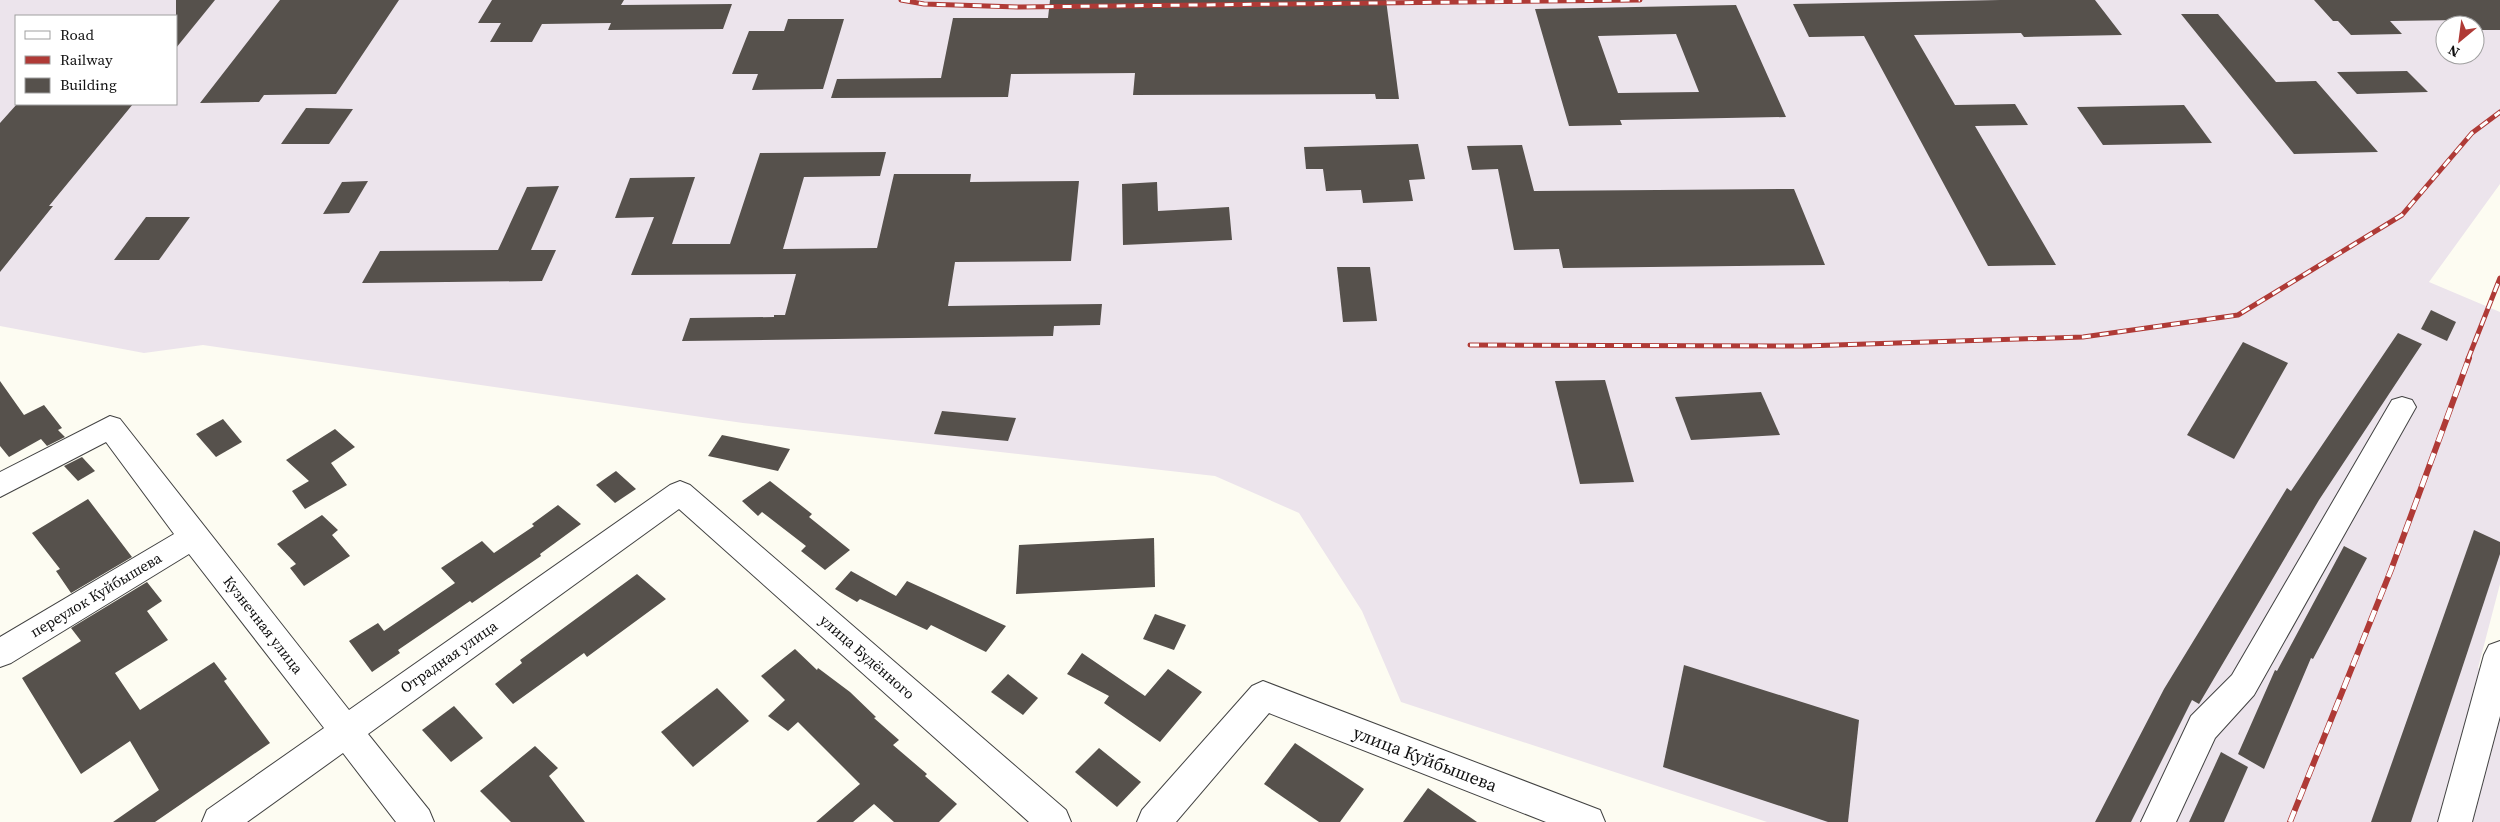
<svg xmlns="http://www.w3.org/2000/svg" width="2500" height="822" font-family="'Source Serif 4',serif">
<rect width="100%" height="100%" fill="#fdfcf2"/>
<path fill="#ece4ec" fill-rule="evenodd" d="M 0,0 L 2500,0 L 2500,184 L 2429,282 L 2500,312 L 2500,584 L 2478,668 L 2500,680 L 2500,822 L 1767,822 L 1401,702 L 1362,611 L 1299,513 L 1215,476 L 743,423 L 203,345 L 144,353 L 0,326 ZM 16,16 L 176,16 L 176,104 L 16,104 ZM 2445,25 L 2475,25 L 2475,55 L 2445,55 Z"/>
<g fill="#56514c" fill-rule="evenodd">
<polygon points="176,0 215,0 176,48"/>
<polygon points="280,0 399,0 336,94 264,95 259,102 200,103"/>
<polygon points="492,0 624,0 621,5 732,4 723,29 608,30 611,23 542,24 532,42 490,42 501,23 478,23"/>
<polygon points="1050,0 1386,0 1399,99 1376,99 1375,94 1133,95 1135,73 1011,74 1008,97 831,98 837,79 941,78 953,18 1048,18"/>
<polygon points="2000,0 2095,0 2122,35 2024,37 2021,33 1914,35 1955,105 2015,104 2028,125 1975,126 2056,265 1988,266 1864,36 1809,37 1793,4"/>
<polygon points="2314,0 2500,0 2500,30 2475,30 2475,25 2465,25 2460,20 2390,21 2402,34 2351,35 2338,21 2333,21"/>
<path d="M 1736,5 L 1786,117 L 1620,120 L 1622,125 L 1569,126 L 1535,9 ZM 1676,34 L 1699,92 L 1618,93 L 1598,36 Z"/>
<polygon points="2181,14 2218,14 2276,82 2316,81 2378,152 2294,154"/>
<polygon points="788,19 844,19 823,89 752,90 758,74 732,74 749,31 784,31"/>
<polygon points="2407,71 2428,92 2357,94 2337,72"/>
<polygon points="17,104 133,104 49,206 53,206 0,272 0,123"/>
<polygon points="2184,105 2212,143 2103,145 2077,107"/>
<polygon points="306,108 353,109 329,144 281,144"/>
<polygon points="1418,144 1425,179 1409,180 1413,201 1363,203 1361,190 1326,191 1323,169 1306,169 1304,147"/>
<polygon points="1522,145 1534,191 1794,189 1825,265 1563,268 1559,249 1514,250 1498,169 1472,170 1467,146"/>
<polygon points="886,152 880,176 804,177 783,249 877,248 894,174 971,174 970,182 1079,181 1071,261 955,262 948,306 1102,304 1100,325 1054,326 1053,336 682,341 690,318 774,317 774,315 785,315 796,274 631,275 654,217 615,218 630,178 695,177 672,244 730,244 760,153"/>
<polygon points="368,181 349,213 323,214 342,182"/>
<polygon points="1157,182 1158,211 1229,207 1232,240 1123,245 1122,184"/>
<polygon points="559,186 531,250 556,250 542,281 362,283 380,251 498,250 527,187"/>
<polygon points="146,217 190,217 159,260 114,260"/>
<polygon points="1337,267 1370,267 1377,321 1343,322"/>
<polygon points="2431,310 2456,322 2447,341 2421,329"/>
<polygon points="2398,333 2422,344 2319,500 2199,704 2192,700 2131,822 2095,822 2164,689 2287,488 2291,491"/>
<polygon points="2243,342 2288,363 2234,459 2187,435"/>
<polygon points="1605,380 1634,482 1580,484 1555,381"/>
<polygon points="0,381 24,415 44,405 62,428 58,430 65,437 47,446 41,439 9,457 0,446"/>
<polygon points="1761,392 1780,435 1691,440 1675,397"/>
<polygon points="942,411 1016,418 1008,441 934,434"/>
<polygon points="223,419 242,442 216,457 196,434"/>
<polygon points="335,429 355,447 331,463 347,485 305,509 292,491 309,481 286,460"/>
<polygon points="722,435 790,449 778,471 708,456"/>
<polygon points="82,457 95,471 78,481 64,466"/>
<polygon points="616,471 636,489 615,503 596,485"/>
<polygon points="770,481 812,514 809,517 850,550 825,570 801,551 806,546 762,512 758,516 742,501"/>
<polygon points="88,499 132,557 71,593 56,571 60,569 32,533"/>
<polygon points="558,505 581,524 540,554 541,556 472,603 470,601 398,650 400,653 372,672 349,641 378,623 384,631 455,583 441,568 482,541 494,553 534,526 532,524"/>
<polygon points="322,515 338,530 332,535 350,556 304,586 290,568 296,564 277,544"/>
<polygon points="2474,530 2500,542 2500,554 2411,822 2371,822"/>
<polygon points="1154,538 1155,587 1016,594 1019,545"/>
<polygon points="2344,546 2367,558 2313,659 2311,658 2264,769 2238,754 2275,670 2277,671"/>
<polygon points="851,571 896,596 907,581 1006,626 986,652 931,625 927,630 860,599 857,602 835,589"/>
<polygon points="637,574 666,599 587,657 584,653 513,704 495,684 522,663 520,660"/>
<polygon points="147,582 162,601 147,611 168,640 115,673 140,710 214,662 227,679 224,681 270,743 155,822 113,822 159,790 130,741 81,774 22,678 81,641 71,628"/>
<polygon points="1155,614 1186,625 1174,650 1143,639"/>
<polygon points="795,649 817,670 818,668 850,692 876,717 874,718 899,740 893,745 927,774 925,776 957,804 939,822 894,822 874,804 853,822 816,822 860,784 798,722 788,731 768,716 785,700 761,676"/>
<polygon points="1082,653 1145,696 1168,669 1202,692 1160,742 1104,703 1109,696 1067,674"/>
<polygon points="1684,665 1859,720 1848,822 1828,822 1663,767"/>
<polygon points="1008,674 1038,698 1023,715 991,692"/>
<polygon points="717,688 749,721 693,767 661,732"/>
<polygon points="454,706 483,738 451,762 422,730"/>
<polygon points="1295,743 1364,789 1340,822 1319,822 1264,784"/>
<polygon points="535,746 558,768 549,776 585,822 511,822 480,791"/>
<polygon points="1099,748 1141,782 1117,807 1075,772"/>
<polygon points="2221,752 2248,767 2224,822 2189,822"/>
<polygon points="1428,788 1477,822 1403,822"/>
</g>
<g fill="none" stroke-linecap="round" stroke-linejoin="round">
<defs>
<g id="minor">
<polygon points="2402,397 2412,400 2416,407 2254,695 2215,738 2176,822 2141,822 2191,716 2232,675 2392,400"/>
<polygon points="110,416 120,419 349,710 670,485 680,481 690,485 1066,810 1071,822 1029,822 679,509 368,734 429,810 434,822 396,822 343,753 247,822 202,822 207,810 324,728 189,554 11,663 0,667 0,637 174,534 106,442 0,497 0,472"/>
<polygon points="2500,641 2500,716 2472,822 2438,822 2484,655 2489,645"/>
<polygon points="1263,681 1600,810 1605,822 1546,822 1269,713 1176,822 1137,822 1142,810 1252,686"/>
</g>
</defs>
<use href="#minor" stroke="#424242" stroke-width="2"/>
<use href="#minor" fill="#fff" fill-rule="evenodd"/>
<defs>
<g id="rail-far1">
<polyline points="901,0 924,4 1018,7 1640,0"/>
<polyline points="1470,345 1805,346 2083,337 2238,315 2402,215 2472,133 2500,112"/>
<polyline points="2468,359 2500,278"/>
</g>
<polyline id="rail" points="2290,822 2391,570 2469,358"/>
</defs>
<use href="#rail-far1" stroke="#af3a36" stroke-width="5"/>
<use href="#rail" stroke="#af3a36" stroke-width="6"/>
<use href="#rail-far1" stroke="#fff" stroke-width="3" stroke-dasharray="9" stroke-linecap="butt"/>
<use href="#rail" stroke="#fff" stroke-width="4.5" stroke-dasharray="12" stroke-linecap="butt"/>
</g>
<g text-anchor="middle" stroke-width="5" stroke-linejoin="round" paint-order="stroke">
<g font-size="15" fill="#0f0f0f" stroke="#fff">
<text transform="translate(96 595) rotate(-31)" y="5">переулок Куйбышева</text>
<text transform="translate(263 625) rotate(52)" y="5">Кузнечная улица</text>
<text transform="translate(449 657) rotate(-35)" y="5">Отрадная улица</text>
<text transform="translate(867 657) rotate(41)" y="5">улица Будённого</text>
</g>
<g font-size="18" fill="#0f0f0f" stroke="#fff">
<text transform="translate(1425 759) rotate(21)" y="6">улица Куйбышева</text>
</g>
</g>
<rect x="15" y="15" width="162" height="90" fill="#ffffff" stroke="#9f9f9f"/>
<rect x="25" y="31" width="25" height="8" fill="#ffffff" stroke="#9f9f9f"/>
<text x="60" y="40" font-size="15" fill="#0f0f0f">Road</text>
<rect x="25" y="56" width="25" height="8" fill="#af3a36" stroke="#9f9f9f"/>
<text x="60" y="65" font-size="15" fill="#0f0f0f">Railway</text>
<rect x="25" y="78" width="25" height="15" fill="#56514c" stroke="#9f9f9f"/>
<text x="60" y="90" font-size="15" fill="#0f0f0f">Building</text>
<g transform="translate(2460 40) rotate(209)"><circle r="24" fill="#ffffff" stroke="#9f9f9f"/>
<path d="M0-4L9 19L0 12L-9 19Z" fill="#af3a36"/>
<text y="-8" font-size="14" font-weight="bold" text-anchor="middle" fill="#0f0f0f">N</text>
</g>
</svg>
